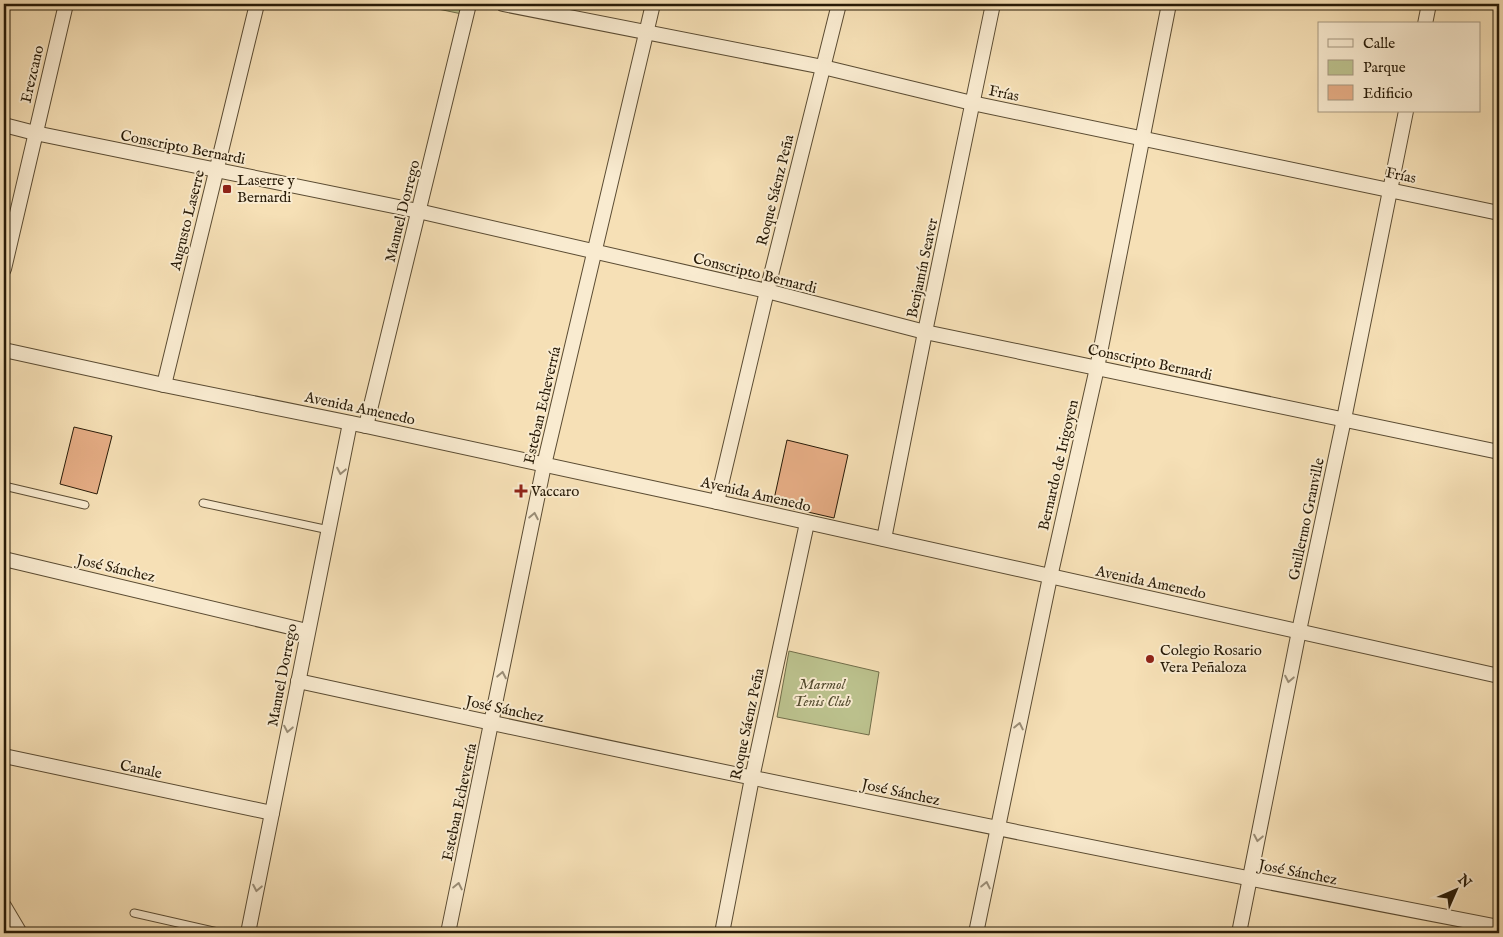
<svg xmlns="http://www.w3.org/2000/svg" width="1503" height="937" font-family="'IM FELL English',serif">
<rect width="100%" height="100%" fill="#f6e0b6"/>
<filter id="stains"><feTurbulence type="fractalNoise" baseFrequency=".004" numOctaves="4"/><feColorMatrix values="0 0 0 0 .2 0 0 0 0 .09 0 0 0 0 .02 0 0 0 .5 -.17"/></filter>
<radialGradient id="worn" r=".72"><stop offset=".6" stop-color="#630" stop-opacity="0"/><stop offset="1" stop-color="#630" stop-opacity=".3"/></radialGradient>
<g fill="#bcc28e" stroke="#726e4a">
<polygon points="414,4 464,4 462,14"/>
<polygon points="789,651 879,672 869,735 777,717"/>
</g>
<g fill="#e6ad85" stroke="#271a07">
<polygon points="74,427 112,436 97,494 60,484"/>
<polygon points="787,440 848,455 834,518 773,504"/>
</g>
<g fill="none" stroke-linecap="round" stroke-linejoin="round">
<defs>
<g id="lane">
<polyline points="4,486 85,505"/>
<polyline points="203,503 329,530"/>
<polyline points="134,913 222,933"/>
</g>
<g id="street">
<polyline points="503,4 823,67 972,103 1499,213"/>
<polyline points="1425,24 1429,4"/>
<polyline points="4,125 35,133 418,211 767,291 925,332 1499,452"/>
<polyline points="4,269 66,4"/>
<polyline points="4,350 164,385 366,426 717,502 1499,676"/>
<polyline points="164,385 257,4"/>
<polyline points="366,426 469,4"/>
<polyline points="717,502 767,291 839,4"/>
<polyline points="884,539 925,332 993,4"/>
<polyline points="4,559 307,631"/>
<path d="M 298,681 C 697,768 1098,850 1499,927"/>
<polyline points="4,756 272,813"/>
<polyline points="4,906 20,933"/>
<polyline points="248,933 350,423"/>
<polyline points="448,933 544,465 653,4"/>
<polyline points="722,933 752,778 807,523"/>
<polyline points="976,933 1050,577 1097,368 1169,4"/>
<polyline points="1239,933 1299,631 1344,419 1406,111"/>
</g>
</defs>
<use href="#lane" stroke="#5b4c33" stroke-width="9"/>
<use href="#street" stroke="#5b4c33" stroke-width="16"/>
<use href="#lane" stroke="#f9ebd0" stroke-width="7"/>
<use href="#street" stroke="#f9ebd0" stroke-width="14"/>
</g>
<defs><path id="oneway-chevron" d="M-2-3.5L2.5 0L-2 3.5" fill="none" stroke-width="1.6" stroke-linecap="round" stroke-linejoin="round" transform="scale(1.25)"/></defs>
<g stroke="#9a8d76">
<use href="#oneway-chevron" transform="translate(341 471) rotate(101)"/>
<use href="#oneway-chevron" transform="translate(534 516) rotate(-79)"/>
<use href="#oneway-chevron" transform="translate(502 675) rotate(-79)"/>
<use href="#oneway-chevron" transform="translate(1289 679) rotate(101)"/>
<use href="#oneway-chevron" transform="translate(1019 726) rotate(-78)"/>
<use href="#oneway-chevron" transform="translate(288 729) rotate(101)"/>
<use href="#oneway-chevron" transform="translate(1258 838) rotate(101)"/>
<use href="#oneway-chevron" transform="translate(986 885) rotate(-78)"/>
<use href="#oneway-chevron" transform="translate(458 886) rotate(-78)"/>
<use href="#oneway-chevron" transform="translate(257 888) rotate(101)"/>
</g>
<g fill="#8f2418" stroke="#f9ebd0" stroke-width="2">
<rect x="222" y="184" width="10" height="10" rx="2.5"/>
<path d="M518.5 483.5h5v5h5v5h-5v5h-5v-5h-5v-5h5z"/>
<circle cx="1150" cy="659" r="5"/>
</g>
<g text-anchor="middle" stroke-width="4" stroke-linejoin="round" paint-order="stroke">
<g font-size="15" fill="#271a07" stroke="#f9ebd0">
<text transform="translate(32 74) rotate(-77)" y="5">Erezcano</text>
<text transform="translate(1004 93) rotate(12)" y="5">Frías</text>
<text transform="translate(183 147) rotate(11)" y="5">Conscripto Bernardi</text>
<text transform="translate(1401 175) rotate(12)" y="5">Frías</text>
<text transform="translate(775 190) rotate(-76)" y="5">Roque Sáenz Peña</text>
<text transform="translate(402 211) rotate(-76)" y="5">Manuel Dorrego</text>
<text transform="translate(187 220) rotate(-76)" y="5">Augusto Laserre</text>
<text transform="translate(922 268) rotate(-78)" y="5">Benjamín Seaver</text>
<text transform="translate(755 273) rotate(14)" y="5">Conscripto Bernardi</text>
<text transform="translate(1150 362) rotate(12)" y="5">Conscripto Bernardi</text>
<text transform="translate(542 405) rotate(-77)" y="5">Esteban Echeverría</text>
<text transform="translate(360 408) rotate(12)" y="5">Avenida Amenedo</text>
<text transform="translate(1058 465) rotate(-77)" y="5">Bernardo de Irigoyen</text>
<text transform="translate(756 494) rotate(13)" y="5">Avenida Amenedo</text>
<text transform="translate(1306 519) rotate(-78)" y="5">Guillermo Granville</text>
<text transform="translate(116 568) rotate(13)" y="5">José Sánchez</text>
<text transform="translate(1151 582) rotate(12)" y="5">Avenida Amenedo</text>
<text transform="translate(282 675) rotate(-79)" y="5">Manuel Dorrego</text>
<text transform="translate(505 709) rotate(12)" y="5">José Sánchez</text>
<text transform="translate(747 724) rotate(-78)" y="5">Roque Sáenz Peña</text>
<text transform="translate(141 769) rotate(12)" y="5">Canale</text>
<text transform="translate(901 792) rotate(12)" y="5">José Sánchez</text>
<text transform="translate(459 802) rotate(-78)" y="5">Esteban Echeverría</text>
<text transform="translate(1298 872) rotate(11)" y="5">José Sánchez</text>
</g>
<g font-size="15" fill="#271a07" stroke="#f9ebd0" text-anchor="start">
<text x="237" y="185">Laserre y<tspan x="237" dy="17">Bernardi</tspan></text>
<text x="531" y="496">Vaccaro</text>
<text x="1160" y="655">Colegio Rosario<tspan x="1160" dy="17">Vera Peñaloza</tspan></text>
</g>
<g font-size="15" font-style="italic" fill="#544c30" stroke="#f9ebd0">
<text x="822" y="689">Marmol<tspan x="822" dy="17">Tenis Club</tspan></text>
</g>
</g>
<rect width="1503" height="937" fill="none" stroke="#f6e0b6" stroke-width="20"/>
<rect x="5" y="5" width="1493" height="927" fill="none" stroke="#271a07" stroke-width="2.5"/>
<rect x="10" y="10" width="1483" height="917" fill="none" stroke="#271a07"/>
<rect x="1318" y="22" width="162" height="90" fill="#f9ebd0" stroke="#a59780"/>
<rect x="1328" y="39" width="25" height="8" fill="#f9ebd0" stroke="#a59780"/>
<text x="1363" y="48" font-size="15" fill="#271a07">Calle</text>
<rect x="1328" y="60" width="25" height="15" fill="#bcc28e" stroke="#a59780"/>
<text x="1363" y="72" font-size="15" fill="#271a07">Parque</text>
<rect x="1328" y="85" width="25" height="15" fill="#e6ad85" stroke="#a59780"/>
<text x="1363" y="98" font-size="15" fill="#271a07">Edificio</text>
<g transform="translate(1456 890) rotate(45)" stroke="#f9ebd0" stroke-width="4" paint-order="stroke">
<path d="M0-4L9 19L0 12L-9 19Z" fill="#271a07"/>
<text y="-8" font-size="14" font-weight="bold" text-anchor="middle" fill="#271a07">N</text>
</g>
<rect width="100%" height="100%" filter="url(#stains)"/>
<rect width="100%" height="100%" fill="url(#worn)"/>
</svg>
